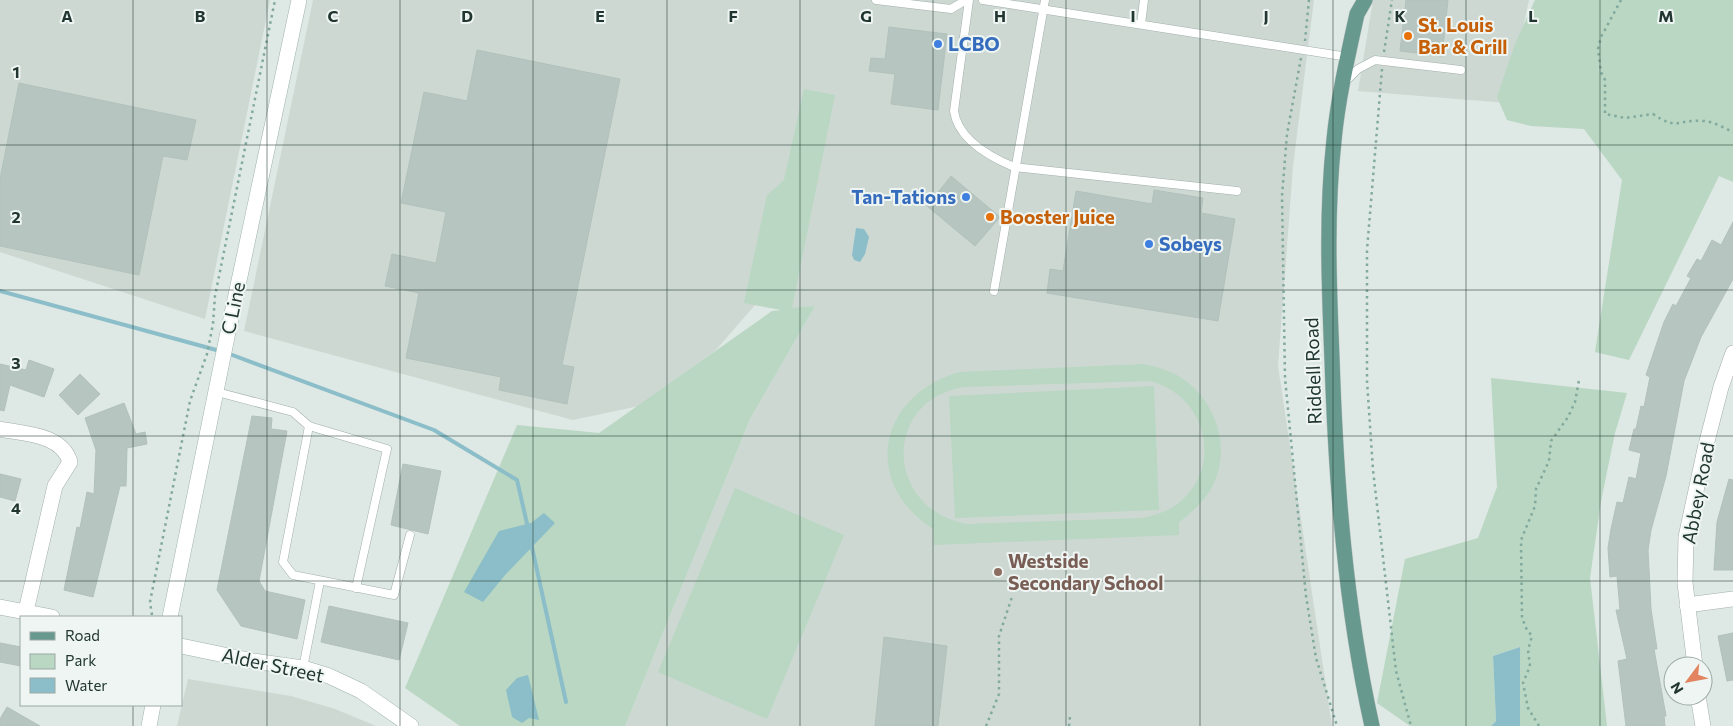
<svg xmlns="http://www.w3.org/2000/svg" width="1733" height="726" font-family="Commissioner,sans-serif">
<rect width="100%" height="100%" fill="#dee8e4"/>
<g fill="#cdd8d3">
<polygon points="0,0 270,0 205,319 0,252"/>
<polygon points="313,0 1314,0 1293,166 1278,366 1332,726 625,726 750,419 815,306 791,311 755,305 715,351 639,406 573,420 244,331"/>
<polygon points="1373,0 1529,0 1507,103 1358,91"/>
<polygon points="188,679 291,696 335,709 376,726 177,726"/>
</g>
<g fill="#b9d7c2" fill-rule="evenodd">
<polygon points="1535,0 1733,0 1733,182 1719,176 1629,360 1595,352 1622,180 1584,129 1531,126 1507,120 1497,97 1515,44"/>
<polygon points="804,89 835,95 792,308 815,306 750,419 625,726 460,726 405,688 517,425 599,433 772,311 781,310 744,303 767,195 784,180"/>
<path d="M 1144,364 C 1156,367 1169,370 1180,377 C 1213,397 1230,442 1216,478 C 1209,497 1195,510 1179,522 L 1179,535 L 934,545 L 933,529 C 861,482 878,396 959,372 ZM 1149,381 C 1205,394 1224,463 1181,501 C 1170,511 1156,515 1143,518 L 967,524 C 884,509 882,400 964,387 Z"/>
<polygon points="1491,378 1627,393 1615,433 1601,501 1590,578 1607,726 1520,726 1520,647 1493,656 1496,721 1491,726 1410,726 1377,703 1405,559 1478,538 1497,487"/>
<polygon points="1154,386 1159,510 955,518 949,396"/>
<polygon points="735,488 844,535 767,719 658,672"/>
</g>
<g fill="#8bbec9">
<polygon points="856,228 864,229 869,237 865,254 860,262 854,260 852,255"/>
<polygon points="544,513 555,523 506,574 483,602 464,592 499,531 531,523"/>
<polygon points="1520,647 1520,726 1491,726 1496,721 1493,656"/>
<polygon points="528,675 539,720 529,718 522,723 512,717 506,690 517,678"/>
</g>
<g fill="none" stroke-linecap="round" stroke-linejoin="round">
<g stroke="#8bbec9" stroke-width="4">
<polyline points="0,291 220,351"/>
<polyline points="227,353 434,430 517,480 528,528"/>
<polyline points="531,543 566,702"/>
</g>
</g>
<g fill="#b7c5c0" stroke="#b1c1bb">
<polygon points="1406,0 1448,0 1442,56 1400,51"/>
<polygon points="889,27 947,34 938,110 891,104 895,74 869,71 871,58 885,59"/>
<polygon points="477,50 620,79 562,365 574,367 567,404 499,390 501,377 406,358 419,293 385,286 392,254 436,263 446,212 401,203 424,92 467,101"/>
<polygon points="19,83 196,120 187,160 163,156 139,275 0,246 0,179"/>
<polygon points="951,176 1000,217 975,246 927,206"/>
<polygon points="1154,190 1203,198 1201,213 1235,219 1218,321 1047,293 1050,269 1063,271 1076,191 1152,204"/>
<polygon points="1733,222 1733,279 1701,337 1684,381 1666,476 1651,530 1648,550 1651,609 1657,649 1654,649 1666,716 1664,716 1665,726 1626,726 1618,661 1627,659 1616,610 1620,610 1617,576 1610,577 1608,548 1611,529 1617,502 1623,503 1629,477 1636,479 1641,453 1629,450 1634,429 1636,429 1641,406 1644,407 1650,377 1646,375 1664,322 1673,304 1676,306 1691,278 1687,276 1697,259 1701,261 1712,240 1721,245"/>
<polygon points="29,360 54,369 44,397 10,385 4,411 0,410 0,364 26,370"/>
<polygon points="80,374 100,394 78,415 59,395"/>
<polygon points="124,403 136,434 145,432 147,444 127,448 126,486 120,486 93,597 64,590 77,527 80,528 87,492 94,494 96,450 85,418"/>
<polygon points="252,416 272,418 271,429 287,431 259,581 265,591 305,600 297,639 241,626 217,590"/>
<polygon points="403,464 441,471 428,534 391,525"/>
<polygon points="0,474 21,479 15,501 0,497"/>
<polygon points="1729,479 1733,480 1733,570 1714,570 1717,522"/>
<polygon points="329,606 408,623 399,660 321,642"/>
<polygon points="1733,633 1733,680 1727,681 1718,636"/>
<polygon points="884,637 947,646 938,726 875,726"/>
<polygon points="0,643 21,647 21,666 0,662"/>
<polygon points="7,707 19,714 40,726 0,726 0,719"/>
</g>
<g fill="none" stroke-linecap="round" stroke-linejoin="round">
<defs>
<g id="lane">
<polyline points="876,0 951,9 966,0"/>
<path d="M 969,0 L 954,111 C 958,140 990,157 1014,167 L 1237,191"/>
<polyline points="983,0 1348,57"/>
<polyline points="1141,24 1144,0"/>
<polyline points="1345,82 1358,69 1375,60 1461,70"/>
<polyline points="994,291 1045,0"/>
<polyline points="217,392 293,412 309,426 387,449 356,588"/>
<polyline points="309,426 283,562 293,575 394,595 410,535"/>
<polyline points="303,668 320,581"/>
</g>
<g id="street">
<path d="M 0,429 C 25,434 62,434 70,462 L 55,486 L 26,611"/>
<polyline points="1687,605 1733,599"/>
<polyline points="0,607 52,617"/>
<polyline points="1695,666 1685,583 1686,537 1705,449 1721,387 1733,353"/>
<polyline points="1698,696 1703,726"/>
</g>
<g id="secondary">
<polyline points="170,617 227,337 299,0"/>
<polyline points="181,646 253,661 303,668 329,676 361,691 411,726"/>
<polyline points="149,726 153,705"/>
</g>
<path id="primary" d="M 1365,0 L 1357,14 C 1348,55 1338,98 1334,140 C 1326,213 1329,286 1332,359 C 1336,482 1345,605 1372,726"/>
</defs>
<use href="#lane" stroke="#a2afab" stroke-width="9"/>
<use href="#street" stroke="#a2afab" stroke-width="16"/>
<use href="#secondary" stroke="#9fb3ac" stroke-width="16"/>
<use href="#primary" stroke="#bcc3c1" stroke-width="16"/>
<g stroke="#82a99d" stroke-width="2.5" stroke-dasharray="2.5 4" stroke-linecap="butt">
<path d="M 1621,0 L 1601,37 L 1598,49 L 1601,72 L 1605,80 L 1605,114 L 1625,118 L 1653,114 C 1678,131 1677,119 1703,121 C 1713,121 1724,128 1733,132"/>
<polyline points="1305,41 1309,0"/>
<polyline points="1384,52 1392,0"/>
<polyline points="1301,58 1287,134 1282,196 1285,378 1306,596 1316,658 1337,726"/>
<polyline points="1382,69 1367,250 1367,381 1373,470 1396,671 1411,726"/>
<polyline points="152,615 150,602 190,401 207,354 213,324 215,296 275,0"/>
<polyline points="986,726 999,694 999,636 1012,597"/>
<polyline points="1069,726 1070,716"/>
<polyline points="1539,726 1528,708 1523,683 1530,666 1528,650 1532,636 1527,630 1522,618 1521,540 1535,506 1536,489 1549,461 1551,441 1568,417 1575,402 1579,380"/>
</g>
<use href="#lane" stroke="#fff" stroke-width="8"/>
<use href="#street" stroke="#fff" stroke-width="15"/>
<use href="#secondary" stroke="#fff" stroke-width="15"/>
<use href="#primary" stroke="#67998e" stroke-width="15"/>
</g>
<path fill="none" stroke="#213631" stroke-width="1" stroke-opacity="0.55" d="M 133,0 L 133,617M 267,0 L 267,726M 400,0 L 400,726M 533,0 L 533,726M 667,0 L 667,726M 800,0 L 800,726M 933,0 L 933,726M 1066,0 L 1066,726M 1200,0 L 1200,726M 1333,0 L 1333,726M 1466,0 L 1466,726M 1600,0 L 1600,726M 0,145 L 1733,145M 0,290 L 1733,290M 0,436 L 1733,436M 0,581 L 1733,581M 133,705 L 133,726"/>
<g fill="#e8710a" stroke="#eef5f2" stroke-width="2">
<circle cx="1408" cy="36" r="5"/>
<circle cx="990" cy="217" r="5"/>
</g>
<g fill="#3f7fe0" stroke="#eef5f2" stroke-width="2">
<circle cx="938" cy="44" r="5"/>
<circle cx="966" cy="197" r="5"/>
<circle cx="1149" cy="244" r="5"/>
</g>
<circle fill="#8d6e63" stroke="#eef5f2" stroke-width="2" cx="998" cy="572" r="5"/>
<g text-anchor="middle" stroke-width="4" stroke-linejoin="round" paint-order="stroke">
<g font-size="19" font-weight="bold" fill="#c56008" stroke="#eef5f2" text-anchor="start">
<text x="1418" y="32">St. Louis<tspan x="1418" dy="22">Bar &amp; Grill</tspan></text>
<text x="1000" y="224">Booster Juice</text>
</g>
<g font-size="19" font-weight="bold" fill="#366cbe" stroke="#eef5f2" text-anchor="start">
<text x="948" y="51">LCBO</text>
<text x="956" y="204" text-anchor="end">Tan-Tations</text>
<text x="1159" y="251">Sobeys</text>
</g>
<g font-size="19" fill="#213631" stroke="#eef5f2">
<text transform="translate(233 308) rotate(-78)" y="7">C Line</text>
<text transform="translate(1313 371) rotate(-92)" y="7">Riddell Road</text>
<text transform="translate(1698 493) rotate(-79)" y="7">Abbey Road</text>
<text transform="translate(273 665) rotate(12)" y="7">Alder Street</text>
</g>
<g font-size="19" font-weight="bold" fill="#785e54" stroke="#eef5f2" text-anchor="start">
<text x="1008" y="568">Westside<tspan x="1008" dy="22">Secondary School</tspan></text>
</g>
</g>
<g font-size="16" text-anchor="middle" font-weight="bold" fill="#213631" stroke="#eef5f2" stroke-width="4" stroke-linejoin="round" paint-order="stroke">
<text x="67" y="22">A</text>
<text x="200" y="22">B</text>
<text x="333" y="22">C</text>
<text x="467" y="22">D</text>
<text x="600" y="22">E</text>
<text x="733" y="22">F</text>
<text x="866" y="22">G</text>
<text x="1000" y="22">H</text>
<text x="1133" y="22">I</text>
<text x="1266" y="22">J</text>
<text x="1400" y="22">K</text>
<text x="1533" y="22">L</text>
<text x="1666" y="22">M</text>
<text x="16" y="78">1</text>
<text x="16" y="223">2</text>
<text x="16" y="369">3</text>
<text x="16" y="514">4</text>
</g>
<rect x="20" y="616" width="162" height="90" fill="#eef5f2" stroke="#9ca9a5"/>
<rect x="30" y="632" width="25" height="8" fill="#67998e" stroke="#9ca9a5"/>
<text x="65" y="641" font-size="15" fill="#213631">Road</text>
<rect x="30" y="654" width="25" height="15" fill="#b9d7c2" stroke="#9ca9a5"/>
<text x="65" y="666" font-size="15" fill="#213631">Park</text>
<rect x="30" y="678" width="25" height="15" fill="#8bbec9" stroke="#9ca9a5"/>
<text x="65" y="691" font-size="15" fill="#213631">Water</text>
<g transform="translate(1688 681) rotate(238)"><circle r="24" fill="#eef5f2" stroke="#9ca9a5"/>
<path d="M0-4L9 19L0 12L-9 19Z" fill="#e38461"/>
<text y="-8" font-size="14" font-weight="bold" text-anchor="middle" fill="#213631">N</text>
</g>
</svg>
